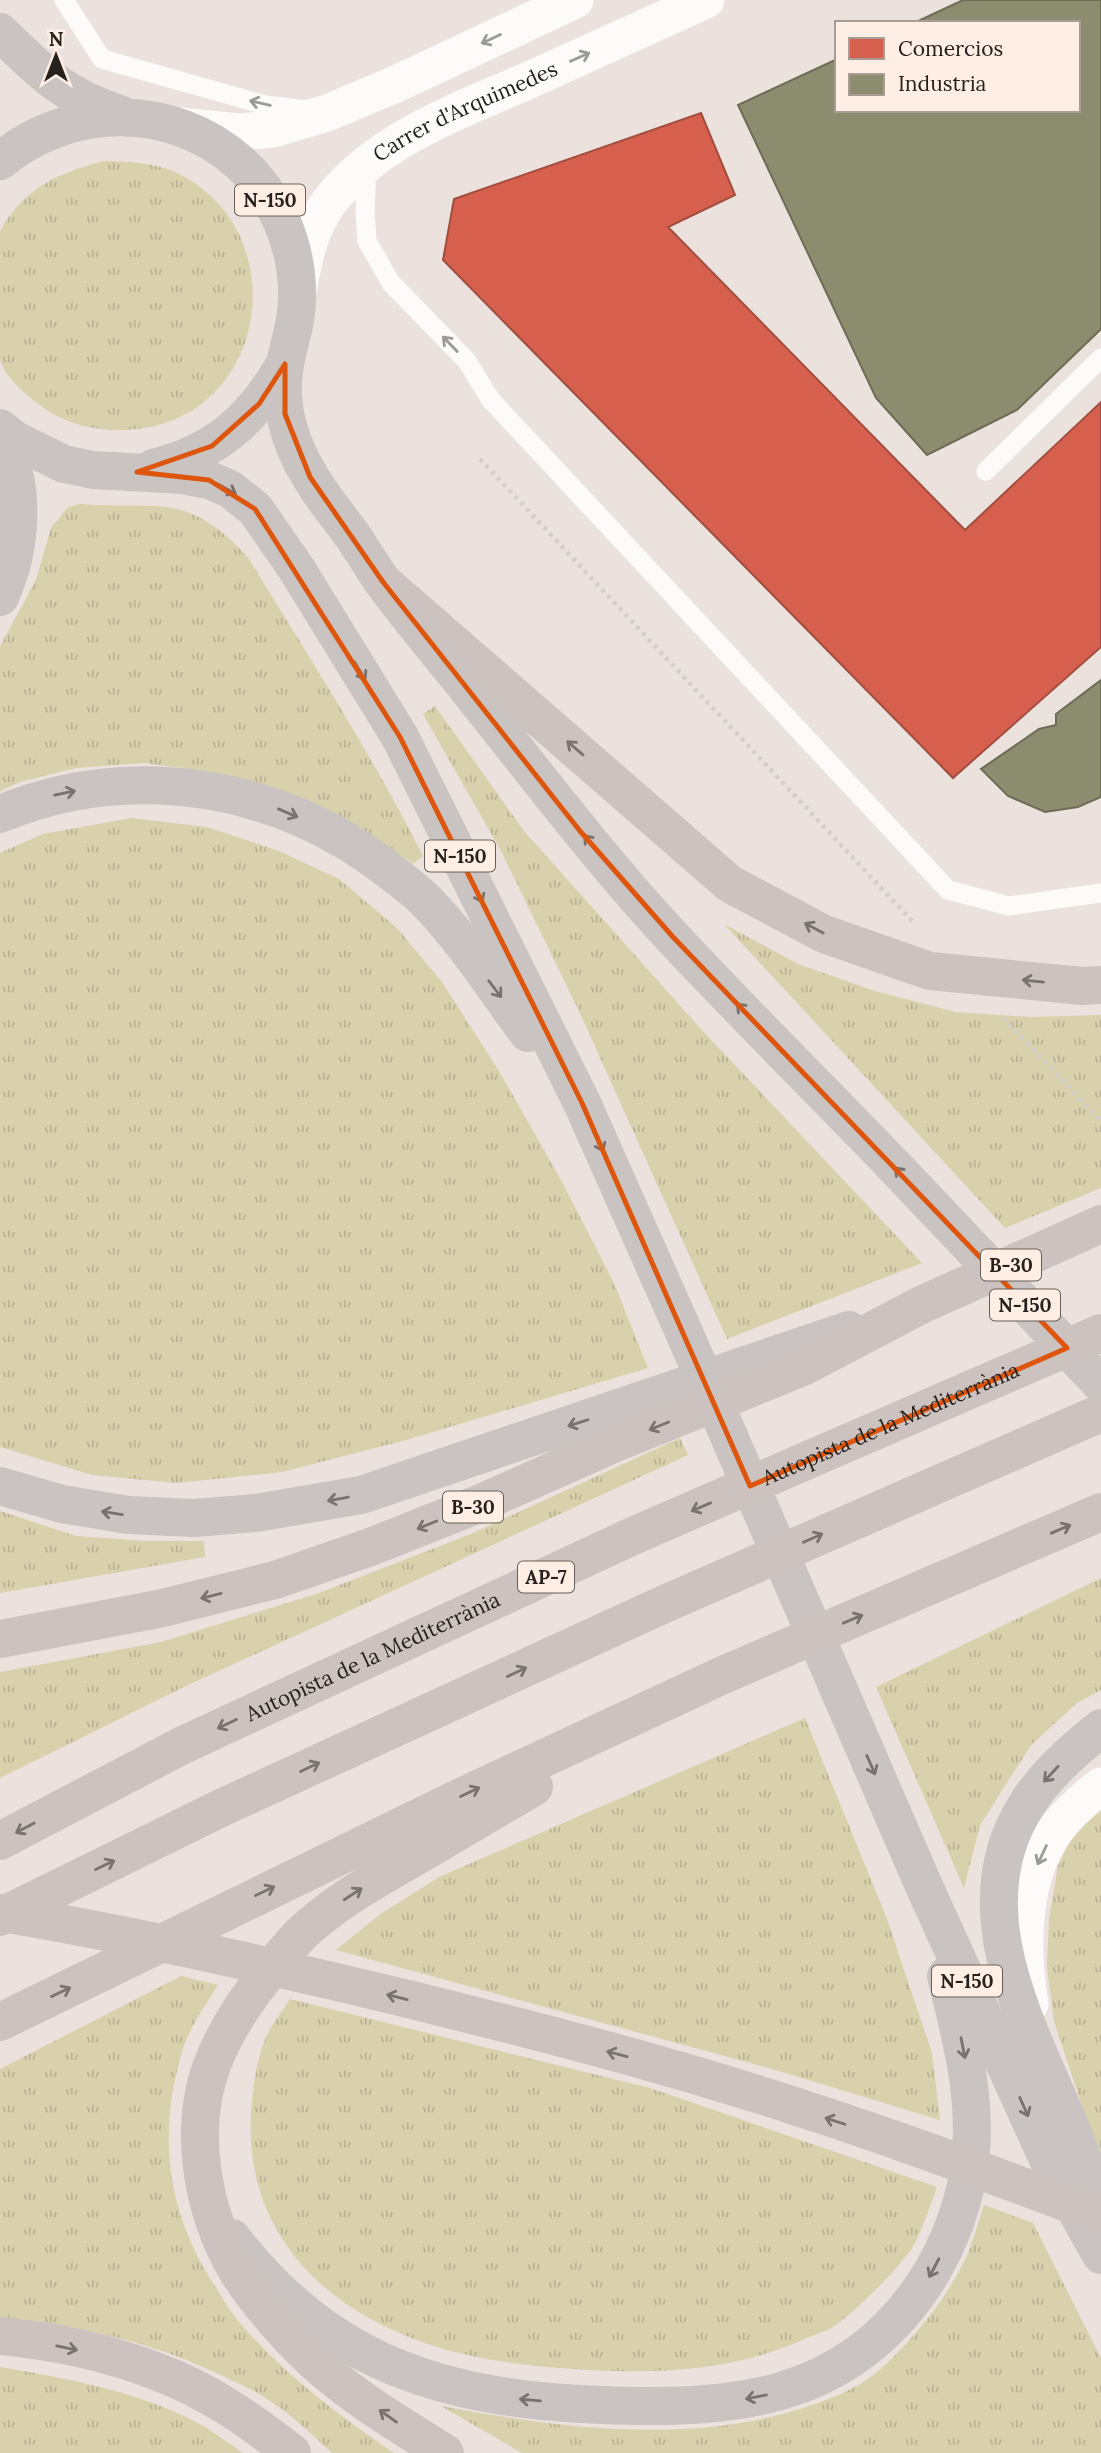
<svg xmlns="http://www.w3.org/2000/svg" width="1101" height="2453" font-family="Lora,serif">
<defs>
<pattern id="grass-tufts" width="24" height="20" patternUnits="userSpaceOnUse" patternTransform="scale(1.75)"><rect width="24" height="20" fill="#d9d0ac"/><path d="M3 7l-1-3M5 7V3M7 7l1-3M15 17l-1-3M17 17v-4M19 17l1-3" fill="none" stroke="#bab294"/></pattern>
</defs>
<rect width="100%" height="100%" fill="#ebe2dd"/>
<g fill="url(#grass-tufts)">
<path d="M 104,161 C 129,162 154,162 177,173 C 296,231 269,415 137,429 C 109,432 85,429 59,417 C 41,408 4,380 0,359 C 0,347 0,334 0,322 C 0,292 0,261 0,231 C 24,188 58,173 104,161 Z"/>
<path d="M 80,504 C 109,507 139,504 167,507 C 202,512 227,534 249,559 C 309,657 371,753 423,856 L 413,864 L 370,834 L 262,784 L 205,771 L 144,763 L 76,768 L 20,782 L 0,791 L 0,646 L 36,580 L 51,528 L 68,507 Z"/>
<polygon points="435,706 524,831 700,1028 922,1263 727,1339 578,1009 501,851 423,714"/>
<polygon points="131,818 207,827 279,851 339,879 397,928 442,982 499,1071 560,1178 614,1283 648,1368 406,1440 282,1472 176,1483 92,1475 0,1447 0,853 43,834"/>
<polygon points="724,924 798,964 875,991 956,1012 1031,1017 1101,1015 1101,1188 1005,1228"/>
<polygon points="680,1438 688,1455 186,1686 0,1778 0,1672 161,1642 316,1594 471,1534"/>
<polygon points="0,1511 76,1536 146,1541 204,1541 205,1557 0,1593"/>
<polygon points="1101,1578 1101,1690 1077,1703 1031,1745 980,1825 964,1888 876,1687"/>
<polygon points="805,1718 887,1919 932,2053 940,2120 772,2069 336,1950 379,1915 439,1877"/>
<polygon points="1101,1810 1101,2164 1054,2021 1047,1967 1049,1919 1058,1866 1073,1835"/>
<path d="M 181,1976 L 218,1985 C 204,2007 188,2030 181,2055 C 157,2141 168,2214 216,2288 C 224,2300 231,2313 240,2323 C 285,2375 338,2415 394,2453 L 332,2453 C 310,2432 287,2411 261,2395 C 249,2388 235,2382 223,2376 C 147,2340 82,2327 0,2317 L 0,2069 Z"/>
<path d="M 290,1999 L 650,2088 L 937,2187 C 930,2205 924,2224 916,2241 C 906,2262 856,2311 836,2325 C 828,2331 816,2334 807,2338 C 744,2367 680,2373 611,2371 C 545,2368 476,2363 414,2339 C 309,2299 240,2218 252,2102 C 254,2081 257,2059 265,2040 C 270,2026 282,2012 290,1999 Z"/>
<path d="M 984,2205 L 1033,2223 L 1101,2358 L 1101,2453 L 522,2453 L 441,2406 C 559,2428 683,2445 800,2409 C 825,2401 855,2390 876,2373 C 911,2343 944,2302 965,2260 C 973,2243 978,2223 984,2205 Z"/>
<path d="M 0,2367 C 70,2379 144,2392 207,2428 C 219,2436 231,2445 243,2453 L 0,2453 Z"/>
</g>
<polygon fill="#d6604d" stroke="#a14d3f" stroke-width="2" points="701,113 735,195 668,227 965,530 1101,402 1101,647 953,778 443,260 454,199"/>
<g fill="#8c8c6e" stroke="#6d6c56" stroke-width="2">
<polygon points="963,0 1101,0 1101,329 1017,410 927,455 876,398 738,105 837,59 837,110 1078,110 1078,23 914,23"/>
<polygon points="1101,680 1101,797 1078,807 1045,812 1008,796 981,769 1039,729 1056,725 1056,714"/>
</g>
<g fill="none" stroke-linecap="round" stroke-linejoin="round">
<g stroke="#d1cecc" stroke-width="4.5" stroke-dasharray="3.5 5" stroke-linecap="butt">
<polyline points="480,459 913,922"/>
<polyline points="1003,1018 1101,1121"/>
</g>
<g stroke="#fcfbfa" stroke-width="19">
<polyline points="64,0 102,59 265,105 306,110"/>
<polyline points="367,165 365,212 367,241 391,283 467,361 490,399 948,890 1009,906 1101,893"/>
<polyline points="986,471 1101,358"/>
</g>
<g stroke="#fcfbfa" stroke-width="37">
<polyline points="180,126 238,132 273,129 327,113 396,84 575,0"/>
<path id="s1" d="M 298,292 C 303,261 310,228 329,202 C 378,139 456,112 527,81 C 586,54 646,27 706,0"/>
<path d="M 1030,2004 C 1021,1950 1021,1877 1055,1831 C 1068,1813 1084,1799 1101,1786"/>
</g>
<g stroke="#c9c3c1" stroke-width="38">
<path d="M 0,32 C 41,72 63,96 120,114"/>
<path d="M 0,161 C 70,103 172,102 240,163 C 276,195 297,245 297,293 C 298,317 290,340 285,364 C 278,403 289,443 310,476 C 322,497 338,516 352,535 C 362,550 372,566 382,581 C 412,622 446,661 478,702 C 542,782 604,864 674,939 C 746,1016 822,1091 895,1167 C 964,1239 1032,1312 1101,1384"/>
<polyline points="0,428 15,440 64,464 93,470 182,475 209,480 230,489 255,509 296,568 400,737 582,1103 686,1337 924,1886 1051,2166 1101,2255"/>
<path d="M 0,437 C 27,485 22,548 0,597"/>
<path d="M 153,468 C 217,452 252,420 285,364"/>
<path d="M 0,814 C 130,760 281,784 391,872 C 402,881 414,889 424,899 C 464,939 494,988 528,1033"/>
<polyline points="0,1486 62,1504 128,1515 195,1518 256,1513 361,1495 849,1330"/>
<path d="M 1101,1728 C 1074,1750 1046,1774 1027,1804 C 953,1919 1043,2048 1082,2157 C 1090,2177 1095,2198 1101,2219"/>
<path d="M 232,2238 C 330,2366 447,2399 602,2405 C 731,2410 844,2402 923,2286 C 949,2247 967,2199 971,2152 C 976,2092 960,2033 946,1976"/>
</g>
<g stroke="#ccc3c1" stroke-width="38">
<polyline points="383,582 730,884 824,934 930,971 1082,986 1101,985"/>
<polyline points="0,1639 163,1608 275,1580 373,1546 476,1505 618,1442 803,1367 921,1305 1101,1224"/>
<path id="s2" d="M 0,1841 L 181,1746 L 635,1535 L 1101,1333"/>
<path d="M 2,1913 C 140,1936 276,1967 412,2000 C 512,2025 612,2050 711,2080 C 843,2119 973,2167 1101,2216"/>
<polyline points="0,1917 221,1808 660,1606 1101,1413"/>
<polyline points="0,2022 465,1795 723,1675 1101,1512"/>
<path d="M 0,2336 C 52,2341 109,2353 158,2372 C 207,2390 251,2421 292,2453"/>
<path d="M 445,2453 C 395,2422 341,2390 299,2347 C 277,2324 253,2297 236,2269 C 202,2210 188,2130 212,2065 C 225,2031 244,2002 267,1974 C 278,1961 289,1946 301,1934 C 335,1902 375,1880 415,1857 C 455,1834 494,1810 534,1787"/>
</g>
</g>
<defs><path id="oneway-shaft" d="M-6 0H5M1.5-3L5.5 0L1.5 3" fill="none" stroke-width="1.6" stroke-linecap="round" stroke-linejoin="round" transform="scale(1.75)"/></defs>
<g stroke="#9c9997">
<use href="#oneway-shaft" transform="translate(491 39) rotate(155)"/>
<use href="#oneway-shaft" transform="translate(580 57) rotate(-24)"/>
<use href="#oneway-shaft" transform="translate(260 103) rotate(-167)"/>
<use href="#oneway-shaft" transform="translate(450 344) rotate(-134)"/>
<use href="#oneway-shaft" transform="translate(1042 1855) rotate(115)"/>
</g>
<g stroke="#78726f">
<use href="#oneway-shaft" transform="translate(227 489) rotate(29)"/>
<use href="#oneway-shaft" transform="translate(360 671) rotate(58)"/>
<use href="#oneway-shaft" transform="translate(65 793) rotate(-12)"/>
<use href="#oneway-shaft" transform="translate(288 813) rotate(23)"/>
<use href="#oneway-shaft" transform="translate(591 843) rotate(-131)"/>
<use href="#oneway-shaft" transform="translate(478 893) rotate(64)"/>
<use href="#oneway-shaft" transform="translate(495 989) rotate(53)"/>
<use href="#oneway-shaft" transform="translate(744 1011) rotate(-134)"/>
<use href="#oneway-shaft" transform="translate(599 1142) rotate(66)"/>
<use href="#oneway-shaft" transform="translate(902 1175) rotate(-133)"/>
<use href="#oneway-shaft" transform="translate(578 1423) rotate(162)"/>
<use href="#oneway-shaft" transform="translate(338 1499) rotate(170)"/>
<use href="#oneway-shaft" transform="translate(112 1513) rotate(-171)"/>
<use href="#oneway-shaft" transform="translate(871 1765) rotate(66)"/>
<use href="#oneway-shaft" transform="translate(1051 1774) rotate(133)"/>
<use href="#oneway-shaft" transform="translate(963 2048) rotate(79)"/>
<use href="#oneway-shaft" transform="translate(1024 2107) rotate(66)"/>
<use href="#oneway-shaft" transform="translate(934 2268) rotate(118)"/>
<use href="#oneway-shaft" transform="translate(756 2397) rotate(169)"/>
<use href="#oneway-shaft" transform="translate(530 2400) rotate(-175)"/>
</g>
<g stroke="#79726f">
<use href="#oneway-shaft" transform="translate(575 748) rotate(-139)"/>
<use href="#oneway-shaft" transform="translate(814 928) rotate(-152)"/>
<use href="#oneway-shaft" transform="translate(1033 981) rotate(-174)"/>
<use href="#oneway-shaft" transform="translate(659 1426) rotate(158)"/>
<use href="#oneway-shaft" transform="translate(701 1507) rotate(157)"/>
<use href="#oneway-shaft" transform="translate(427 1525) rotate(158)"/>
<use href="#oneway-shaft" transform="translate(1061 1529) rotate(-23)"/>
<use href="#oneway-shaft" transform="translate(813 1538) rotate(-24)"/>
<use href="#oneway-shaft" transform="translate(211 1596) rotate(166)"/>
<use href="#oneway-shaft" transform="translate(853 1619) rotate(-23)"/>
<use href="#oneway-shaft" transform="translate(517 1672) rotate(-25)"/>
<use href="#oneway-shaft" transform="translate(227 1724) rotate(155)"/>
<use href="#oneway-shaft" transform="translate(310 1767) rotate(-25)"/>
<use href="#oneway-shaft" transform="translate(470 1792) rotate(-25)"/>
<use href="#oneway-shaft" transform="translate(25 1828) rotate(152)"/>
<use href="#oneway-shaft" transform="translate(105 1865) rotate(-26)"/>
<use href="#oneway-shaft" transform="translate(265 1891) rotate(-26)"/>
<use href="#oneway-shaft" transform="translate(353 1894) rotate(-33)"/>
<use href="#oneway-shaft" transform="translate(61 1992) rotate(-26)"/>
<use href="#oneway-shaft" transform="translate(397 1997) rotate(-166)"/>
<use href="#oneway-shaft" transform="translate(617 2054) rotate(-165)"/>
<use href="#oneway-shaft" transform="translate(835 2121) rotate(-162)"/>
<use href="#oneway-shaft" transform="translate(67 2348) rotate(12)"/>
<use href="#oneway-shaft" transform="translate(388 2416) rotate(-145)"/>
</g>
<path fill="none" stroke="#de560d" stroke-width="5" stroke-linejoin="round" d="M 285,364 L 285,414 L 310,477 L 383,582 L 580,831 L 673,937 L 1067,1348 L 750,1486 L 582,1103 L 400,737 L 255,509 L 209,480 L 137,472 L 212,446 L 259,404 Z"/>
<g text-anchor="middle" stroke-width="7" stroke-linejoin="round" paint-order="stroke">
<g fill="#feeee4" stroke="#675e59" stroke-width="2">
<rect x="235" y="184.5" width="70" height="31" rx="5"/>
<rect x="425" y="840.5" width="70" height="31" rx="5"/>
<rect x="981" y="1249.5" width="60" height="31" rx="5"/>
<rect x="990" y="1289.5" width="70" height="31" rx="5"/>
<rect x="443" y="1491.5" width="60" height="31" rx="5"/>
<rect x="518" y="1561.5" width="56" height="31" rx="5"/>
<rect x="932" y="1965.5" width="70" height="31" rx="5"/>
</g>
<g font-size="19" font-weight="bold" fill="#26211d">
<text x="270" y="207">N-150</text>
<text x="460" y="863">N-150</text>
<text x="1011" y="1272">B-30</text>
<text x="1025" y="1312">N-150</text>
<text x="473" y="1514">B-30</text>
<text x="546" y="1584">AP-7</text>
<text x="967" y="1988">N-150</text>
</g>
<g font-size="21" fill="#26211d" stroke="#feeee4">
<text dy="7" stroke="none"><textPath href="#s1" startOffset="262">Carrer d'Arquimedes</textPath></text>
<text dy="7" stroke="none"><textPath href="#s2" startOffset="984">Autopista de la Mediterrània</textPath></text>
<text dy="7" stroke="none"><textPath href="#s2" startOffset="416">Autopista de la Mediterrània</textPath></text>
</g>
</g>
<rect x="835" y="21" width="245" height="91" fill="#feeee4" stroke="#a89c94" stroke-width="2"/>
<rect x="849" y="38" width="35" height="21" fill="#d6604d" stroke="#a89c94" stroke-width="2"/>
<text x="898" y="56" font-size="21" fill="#26211d">Comercios</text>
<rect x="849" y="74" width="35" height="21" fill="#8c8c6e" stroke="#a89c94" stroke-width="2"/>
<text x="898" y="91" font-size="21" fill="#26211d">Industria</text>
<g transform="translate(56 56)" stroke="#feeee4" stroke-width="5" paint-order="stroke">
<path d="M0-5L12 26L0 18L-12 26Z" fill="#26211d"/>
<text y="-10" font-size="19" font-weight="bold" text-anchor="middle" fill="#26211d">N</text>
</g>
</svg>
